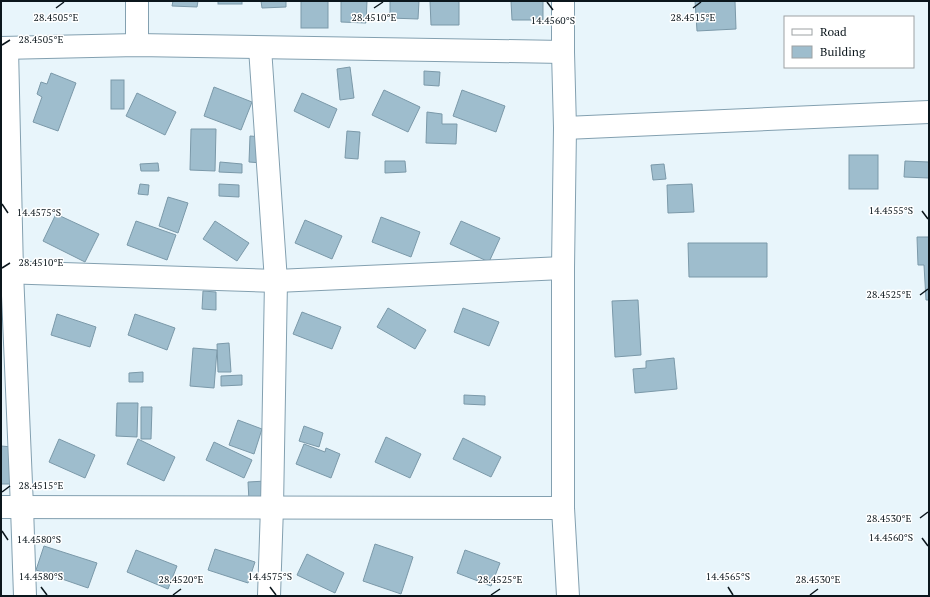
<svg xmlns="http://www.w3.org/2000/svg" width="930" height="597" font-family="'PT Serif',serif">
<rect width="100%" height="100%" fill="#e8f5fb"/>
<g fill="#9ebdcd" stroke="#7b99a9">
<polygon points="173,1 198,1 197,7 172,6"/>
<rect x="218" y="1" width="24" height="3"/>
<polygon points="261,1 286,1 286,7 262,8"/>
<rect x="301" y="1" width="27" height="27"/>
<polygon points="341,1 367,1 366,23 341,22"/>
<polygon points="390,1 419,1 418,19 390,18"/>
<polygon points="430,1 459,1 459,25 431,25"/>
<polygon points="511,1 543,1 543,20 512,20"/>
<polygon points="695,1 735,1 736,29 697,31"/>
<polygon points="350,67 354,98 340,100 337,69"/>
<polygon points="424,71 440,72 439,86 424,85"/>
<polygon points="51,73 76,83 58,131 33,122 42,97 37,94 41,82 47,84"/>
<rect x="111" y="80" width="13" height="29"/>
<polygon points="214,87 252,102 241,130 204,116"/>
<polygon points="384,90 420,107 408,132 372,115"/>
<polygon points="462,90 505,106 496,132 453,116"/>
<polygon points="137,93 176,112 165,135 126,116"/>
<polygon points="302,93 337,109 329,128 294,111"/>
<polygon points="427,112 442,114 442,124 457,124 456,144 426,143"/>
<polygon points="191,129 216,129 215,171 190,170"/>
<polygon points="347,131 360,132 358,159 345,158"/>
<polygon points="250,136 263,137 262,163 249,162"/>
<rect x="849" y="155" width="29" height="34"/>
<polygon points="385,161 405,161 406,172 385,173"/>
<polygon points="905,161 929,162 929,178 904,177"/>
<polygon points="220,162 242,164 242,173 219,172"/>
<polygon points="158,163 159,171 141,171 140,164"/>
<polygon points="664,164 666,179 653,180 651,165"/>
<polygon points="140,184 149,185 148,195 138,194"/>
<polygon points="219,184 239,185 239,197 219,196"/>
<polygon points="692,184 694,212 668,213 667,185"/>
<polygon points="168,197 188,203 178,233 159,226"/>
<polygon points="56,214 99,234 85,262 43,241"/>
<polygon points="381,217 420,232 411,257 372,242"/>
<polygon points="305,220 342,236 332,259 295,243"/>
<polygon points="136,221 176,235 167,260 127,245"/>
<polygon points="215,221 249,243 237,261 203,239"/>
<polygon points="461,221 500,238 489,262 450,244"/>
<polygon points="917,237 929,237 929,300 926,300 924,265 918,265"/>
<polygon points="688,243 767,243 767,277 689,277"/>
<polygon points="203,291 216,292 216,310 202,309"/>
<polygon points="638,300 641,355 615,357 612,301"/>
<polygon points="388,308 426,330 415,349 377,327"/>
<polygon points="463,308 499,322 489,346 454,332"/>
<polygon points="302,312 341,327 332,349 293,334"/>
<polygon points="57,314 96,327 90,347 51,335"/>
<polygon points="135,314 175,328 167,350 128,335"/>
<polygon points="229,343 231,372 218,372 217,344"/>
<polygon points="193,348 217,350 214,388 190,386"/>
<polygon points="674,358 677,389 635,393 633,369 646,368 646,361"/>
<polygon points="143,372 143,382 129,382 129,373"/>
<polygon points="242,375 242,385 221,386 221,376"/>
<polygon points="464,395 485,396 485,405 464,404"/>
<polygon points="117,403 138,403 137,437 116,436"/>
<polygon points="141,407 152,407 151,439 141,439"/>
<polygon points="238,420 262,429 254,454 229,445"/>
<polygon points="304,426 323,433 319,447 299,441"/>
<polygon points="386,437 421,454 410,478 375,462"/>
<polygon points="463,438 501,457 491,477 453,459"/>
<polygon points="59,439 95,455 85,478 49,462"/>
<polygon points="138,439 175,457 164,481 127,464"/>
<polygon points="214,442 252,460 244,478 206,460"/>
<polygon points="304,444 325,452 326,448 340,454 331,478 296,464"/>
<polygon points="1,446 13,447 12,484 1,484"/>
<polygon points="266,481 268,499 249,501 248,482"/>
<polygon points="375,544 413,557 401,594 363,581"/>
<polygon points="44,546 97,563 88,588 36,570"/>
<polygon points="215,549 255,562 248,583 208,570"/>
<polygon points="136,550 177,566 168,589 127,572"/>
<polygon points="465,550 500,563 491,586 457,573"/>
<polygon points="307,554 344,573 335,593 297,575"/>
</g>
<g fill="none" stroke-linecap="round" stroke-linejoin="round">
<defs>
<g id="minor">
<polyline points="137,1 137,45"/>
<polyline points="563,1 563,52 565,128 563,268 563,508 568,596"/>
<polyline points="1,48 137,45 563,52"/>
<polyline points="7,48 12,272 22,507 25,596"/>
<polyline points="260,48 276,281 272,507 269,596"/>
<polyline points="565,128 929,112"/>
<polyline points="1,272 276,281 563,268"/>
<polyline points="1,507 563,508"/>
</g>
</defs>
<use href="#minor" stroke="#83a0b0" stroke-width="24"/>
<use href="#minor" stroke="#fff" stroke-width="22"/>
</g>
<path fill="none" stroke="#0b161c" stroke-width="1.5" d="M 547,2 L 553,10M 56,8 L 64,2M 374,8 L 383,2M 693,8 L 701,2M 2,45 L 10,40M 2,204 L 8,213M 922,211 L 928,219M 2,268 L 10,263M 920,295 L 928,289M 2,492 L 10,486M 920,518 L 928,512M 2,531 L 8,540M 922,538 L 928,546M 41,587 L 47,595M 270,587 L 276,595M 728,587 L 733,595M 173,595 L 181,589M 491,595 L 500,589M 810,595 L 818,589"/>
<g font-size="10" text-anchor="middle" fill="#0b161c" stroke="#fff" stroke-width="3" stroke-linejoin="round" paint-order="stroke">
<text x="56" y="21">28.4505°E</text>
<text x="374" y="21">28.4510°E</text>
<text x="693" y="21">28.4515°E</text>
<text x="553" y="24">14.4560°S</text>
<text x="41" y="43">28.4505°E</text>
<text x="891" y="214">14.4555°S</text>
<text x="39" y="216">14.4575°S</text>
<text x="41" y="266">28.4510°E</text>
<text x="889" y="298">28.4525°E</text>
<text x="41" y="489">28.4515°E</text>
<text x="889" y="522">28.4530°E</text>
<text x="891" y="541">14.4560°S</text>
<text x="39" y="543">14.4580°S</text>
<text x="41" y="580">14.4580°S</text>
<text x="270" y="580">14.4575°S</text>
<text x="728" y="580">14.4565°S</text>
<text x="181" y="583">28.4520°E</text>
<text x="500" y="583">28.4525°E</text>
<text x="818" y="583">28.4530°E</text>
</g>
<rect width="930" height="597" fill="none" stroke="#0b161c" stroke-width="4"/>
<rect x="784" y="16" width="130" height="52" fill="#ffffff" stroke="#9da2a4"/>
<rect x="792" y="29" width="20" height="6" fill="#ffffff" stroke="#9da2a4"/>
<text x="820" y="36" font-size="12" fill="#0b161c">Road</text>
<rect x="792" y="46" width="20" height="12" fill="#9ebdcd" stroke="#9da2a4"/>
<text x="820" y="56" font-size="12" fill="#0b161c">Building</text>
</svg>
